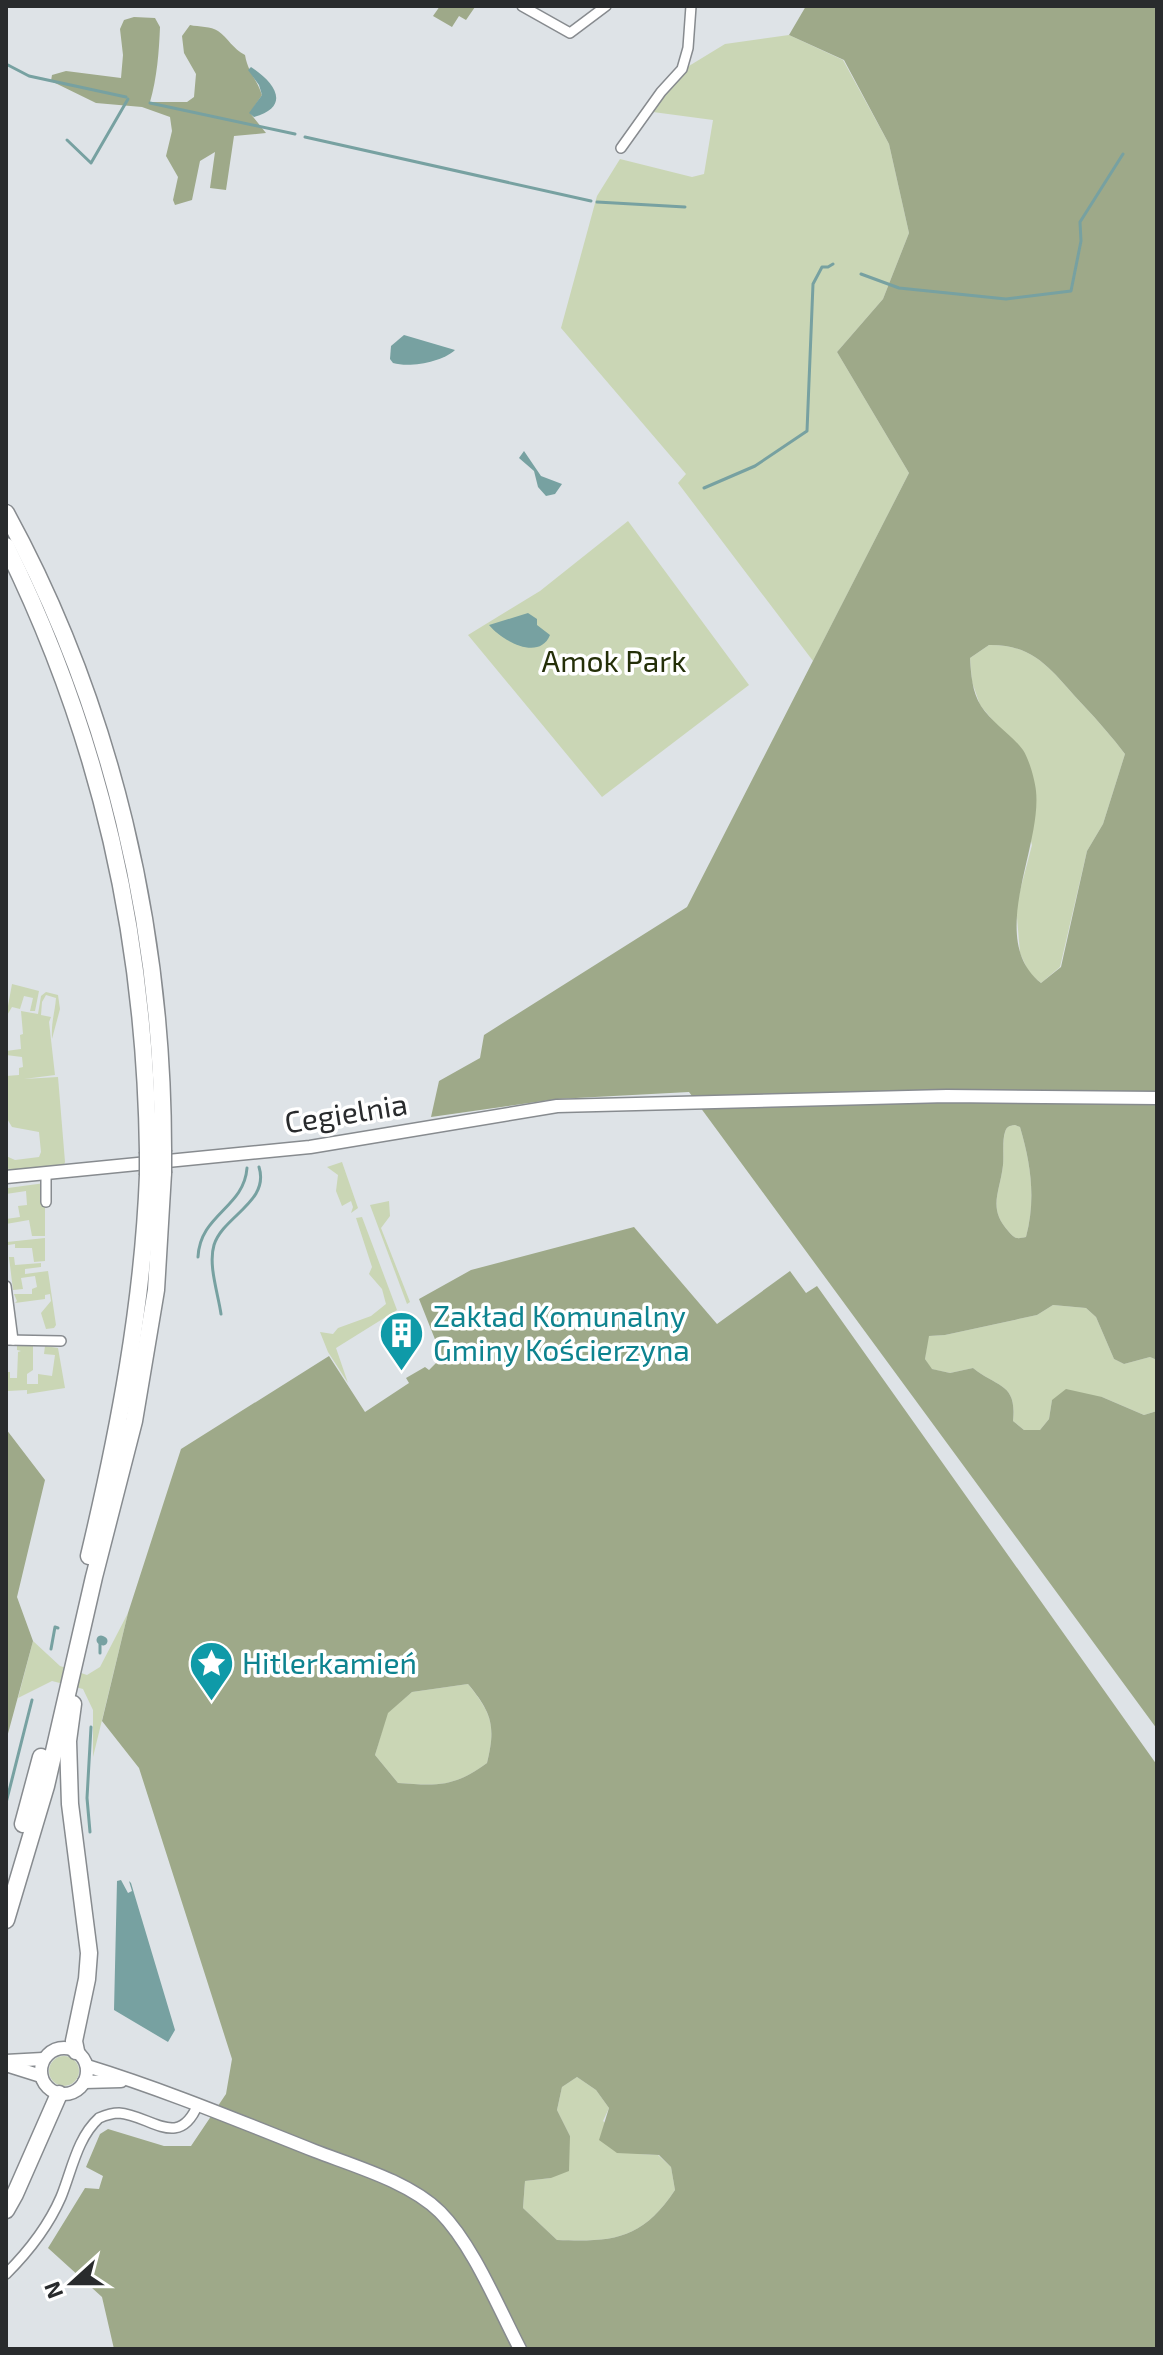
<svg xmlns="http://www.w3.org/2000/svg" width="1163" height="2355" font-family="'Exo 2',sans-serif">
<rect width="100%" height="100%" fill="#dee3e7"/>
<g fill="#cad6b5">
<polygon points="789,35 843,60 889,144 909,233 883,299 837,352 909,473 813,661 678,483 686,474 561,328 597,196 620,159 692,177 704,174 713,120 653,112 684,69 725,44"/>
<polygon points="628,521 749,685 602,797 468,635 540,591"/>
<path d="M 989,645 C 1038,644 1054,675 1084,706 C 1099,722 1112,737 1125,754 L 1103,824 L 1087,851 L 1060,967 L 1041,983 L 1029,973 L 1020,953 L 1016,906 L 1032,845 L 1000,729 L 980,705 L 972,682 L 970,658 Z"/>
<polygon points="12,984 39,991 35,1011 30,1011 33,998 24,996 20,1009 12,1007 6,1017"/>
<path d="M 46,992 L 58,995 L 60,1009 L 52,1039 C 51,1022 55,1012 56,998 L 46,995 L 42,1002 L 41,1015 L 51,1017 L 49,1022 L 55,1075 L 24,1079 L 58,1077 L 65,1162 L 64,1165 L 6,1170 L 6,1156 L 15,1160 L 39,1157 L 41,1152 L 39,1132 L 12,1127 L 6,1117 L 6,1076 L 19,1075 L 19,1068 L 23,1067 L 22,1057 L 6,1055 L 6,1051 L 21,1049 L 20,1035 L 23,1034 L 21,1011 L 38,1014 L 41,996 Z"/>
<path d="M 1015,1125 L 1020,1127 C 1031,1164 1036,1199 1026,1237 C 1017,1239 1015,1239 1009,1232 C 987,1208 1000,1193 1003,1165 C 1004,1155 1002,1142 1005,1132 C 1007,1126 1009,1126 1015,1125 Z"/>
<polygon points="342,1162 358,1208 351,1213 353,1207 351,1201 342,1206 336,1191 338,1175 327,1167"/>
<polygon points="45,1183 45,1236 32,1236 29,1220 6,1224 6,1219 20,1217 18,1206 27,1205 26,1191 6,1194 8,1188"/>
<polygon points="389,1201 390,1216 381,1228 410,1302 407,1304 370,1205"/>
<polygon points="362,1217 397,1310 336,1348 348,1383 328,1352 320,1332 333,1334 338,1328 371,1316 386,1304 382,1289 369,1274 372,1267 356,1218"/>
<polygon points="45,1238 45,1261 34,1262 32,1248 15,1248 15,1244 8,1245 7,1242"/>
<polygon points="9,1257 14,1257 15,1265 41,1263 41,1267 25,1269 25,1274 48,1271 56,1325 54,1328 46,1329 41,1313 51,1301 50,1294 45,1295 45,1299 15,1303 17,1301 14,1294 32,1294 32,1289 37,1287 35,1276 21,1278 23,1289 13,1290"/>
<path d="M 1053,1305 L 1086,1308 L 1096,1317 L 1114,1359 L 1124,1364 L 1150,1357 L 1157,1360 L 1157,1411 L 1144,1415 L 1102,1397 L 1052,1400 L 1049,1419 L 1040,1430 L 1024,1430 L 1013,1421 C 1017,1383 998,1388 973,1368 L 950,1373 L 931,1369 L 925,1359 L 928,1336 L 945,1335 L 1037,1315 Z"/>
<polygon points="17,1344 33,1344 33,1370 27,1374 27,1384 38,1384 38,1374 52,1376 55,1355 44,1354 45,1346 58,1348 65,1388 27,1394 27,1390 8,1391 6,1372 10,1372 10,1378 17,1378 18,1352 21,1351 17,1350"/>
<polygon points="128,1613 93,1757 93,1710 83,1689 52,1681 18,1698 33,1641 60,1666 87,1675 100,1667"/>
<path d="M 468,1684 C 492,1714 496,1726 487,1763 C 454,1787 438,1786 398,1783 L 375,1755 L 387,1713 L 412,1692 Z"/>
<circle cx="64" cy="2071" r="15"/>
<path d="M 577,2077 L 596,2090 L 609,2108 L 603,2121 L 639,2154 L 658,2155 L 671,2167 L 675,2190 C 642,2240 613,2242 557,2240 L 523,2208 L 525,2181 L 551,2178 L 570,2136 L 557,2110 L 562,2087 Z"/>
</g>
<g fill="#9ea989" fill-rule="evenodd">
<polygon points="440,6 475,6 475,7 466,20 459,16 452,27 433,16"/>
<path d="M 806,6 L 1157,6 L 1157,1360 L 1150,1357 L 1124,1364 L 1114,1359 L 1096,1317 L 1086,1308 L 1053,1305 L 1037,1315 L 945,1335 L 929,1336 L 925,1359 L 932,1369 L 950,1373 L 973,1368 C 998,1388 1017,1383 1013,1421 L 1024,1430 L 1040,1430 L 1049,1419 L 1052,1400 L 1066,1389 L 1102,1397 L 1144,1415 L 1157,1411 L 1157,1729 L 689,1092 L 557,1099 L 431,1117 L 439,1081 L 480,1058 L 484,1035 L 687,907 L 909,473 L 837,352 L 883,299 L 909,233 L 889,144 L 844,60 L 789,35 ZM 989,645 C 1038,644 1054,675 1084,706 C 1099,722 1112,737 1125,754 L 1103,824 L 1087,851 L 1061,967 L 1041,983 C 986,939 1042,849 1036,791 C 1035,780 1029,759 1023,750 C 1011,734 992,723 981,706 C 972,692 971,674 970,658 ZM 1015,1125 L 1020,1127 C 1031,1164 1036,1199 1026,1237 C 1017,1239 1015,1239 1009,1232 C 987,1208 1000,1193 1003,1165 C 1004,1155 1002,1141 1005,1132 C 1007,1126 1009,1126 1015,1125 Z"/>
<path d="M 134,17 L 155,18 L 160,27 C 159,52 157,78 150,102 L 187,102 L 194,97 L 196,74 L 184,53 L 182,36 L 190,25 C 199,27 211,26 218,31 C 228,38 233,49 245,55 C 248,73 257,79 262,95 L 250,113 L 266,133 L 234,136 L 226,190 L 210,188 L 215,152 L 200,161 L 192,200 L 175,205 L 173,200 L 178,177 L 166,156 L 172,131 L 170,117 L 142,107 L 96,103 L 51,81 L 52,75 L 66,71 L 121,78 L 123,55 L 120,29 L 124,20 Z"/>
<path d="M 634,1227 L 717,1324 L 790,1271 L 806,1293 L 817,1286 L 1157,1765 L 1157,2349 L 114,2349 L 102,2297 L 48,2248 L 85,2188 L 99,2189 L 103,2176 L 86,2167 L 100,2134 L 108,2129 L 164,2146 L 191,2146 L 226,2094 L 232,2059 L 139,1768 L 102,1721 L 128,1613 L 181,1449 L 329,1356 L 365,1412 L 409,1383 L 406,1378 L 425,1367 L 429,1370 L 442,1357 L 419,1299 L 471,1270 ZM 468,1684 C 492,1713 496,1726 487,1763 C 454,1787 438,1786 398,1783 L 375,1755 L 388,1713 L 412,1692 ZM 577,2077 L 596,2090 L 609,2108 L 599,2140 L 617,2153 L 659,2155 L 671,2167 L 675,2190 C 642,2240 613,2242 557,2240 L 523,2208 L 525,2181 L 551,2178 L 569,2171 L 570,2136 L 557,2110 L 562,2087 Z"/>
<polygon points="6,1429 45,1480 17,1597 33,1641 6,1741"/>
</g>
<g fill="#77a1a1">
<path d="M 251,67 C 276,83 291,107 254,117 L 249,113 L 262,95 L 259,85 L 248,70 Z"/>
<path d="M 404,335 L 455,350 C 442,362 410,368 393,363 L 390,359 L 391,346 Z"/>
<polygon points="524,451 541,476 562,484 555,494 546,496 538,487 534,471 519,458"/>
<path d="M 528,613 L 537,619 L 537,625 L 550,635 C 539,662 501,640 489,625 Z"/>
<polygon points="121,1880 128,1893 132,1891 129,1881 131,1883 175,2030 168,2042 114,2010 117,1881"/>
</g>
<g fill="none" stroke-linecap="round" stroke-linejoin="round">
<g stroke="#77a1a1" stroke-width="3">
<polyline points="6,64 29,76 126,97"/>
<polyline points="150,103 295,134"/>
<polyline points="305,137 591,201"/>
<polyline points="67,140 91,163 128,99"/>
<polyline points="597,202 685,207"/>
<polyline points="861,274 899,288 1006,299 1071,291 1081,241 1080,222 1123,154"/>
<polyline points="704,488 755,466 807,431 813,284 822,267 828,267 833,264"/>
<path d="M 198,1257 C 200,1214 244,1208 247,1168"/>
<path d="M 221,1314 C 218,1293 208,1265 214,1245 C 223,1216 270,1202 259,1167"/>
<polyline points="100,1639 100,1653"/>
<polyline points="51,1649 55,1627 58,1628"/>
<polyline points="6,1803 32,1700"/>
<polyline points="90,1832 87,1798 91,1727"/>
</g>
<polyline stroke="#77a1a1" stroke-width="9" points="101,1640 103,1641"/>
<defs>
<g id="minor">
<polyline points="522,6 570,33 606,6"/>
<polyline points="621,148 661,92 682,69 688,48 691,6"/>
<polyline points="46,1174 46,1202"/>
<polyline points="6,1286 13,1340"/>
<polyline points="6,1340 61,1341"/>
<path d="M 6,2274 C 29,2251 48,2227 61,2197 C 72,2170 77,2138 99,2118 C 106,2115 111,2113 119,2113 C 150,2115 179,2151 198,2104"/>
</g>
<g id="tertiary">
<polyline points="6,1177 310,1147 557,1106 947,1096 1157,1098"/>
<circle cx="64" cy="2071" r="23"/>
<polyline points="6,2061 43,2059"/>
<polyline points="6,2065 41,2076"/>
<path d="M 87,2066 C 165,2090 239,2121 315,2151 C 354,2166 410,2182 440,2212 C 473,2245 498,2307 520,2349"/>
<polyline points="84,2082 121,2081"/>
</g>
<g id="primary">
<path d="M 6,513 C 112,707 163,930 163,1150"/>
<path d="M 6,546 C 101,739 145,937 148,1152"/>
<path d="M 89,1556 C 119,1430 143,1304 148,1175"/>
<polyline points="73,1704 68,1741 70,1804 89,1953 87,1979 74,2041 76,2051"/>
<polyline points="23,1824 41,1757"/>
<polyline points="6,1920 46,1786 94,1577 134,1421 156,1290 163,1173"/>
<polyline points="6,2210 15,2194 59,2094"/>
</g>
</defs>
<use href="#minor" stroke="#878b8f" stroke-width="12"/>
<use href="#tertiary" stroke="#878b8f" stroke-width="15"/>
<use href="#primary" stroke="#878b8f" stroke-width="19"/>
<use href="#minor" stroke="#fff" stroke-width="9"/>
<use href="#tertiary" stroke="#fff" stroke-width="12"/>
<use href="#primary" stroke="#fff" stroke-width="16"/>
<defs>
<g id="primary-bridge">
<polyline points="163,1173 163,1150"/>
<polyline points="148,1175 148,1152"/>
</g>
</defs>
<use href="#primary-bridge" stroke="#878b8f" stroke-width="19" stroke-linecap="butt"/>
<use href="#primary-bridge" stroke="#fff" stroke-width="16"/>
</g>
<defs>
<symbol id="building-pin" viewBox="-11 -11 22 30"><path d="M0 17L-7.5 6A9.5 9.5 0 1 1 7.5 6Z" fill="#0f9aa8" stroke="#fff"/><path d="M-4-6H4V6H1V3H-1V6H-4ZM-2.5-4.3h1.7v1.8h-1.7ZM.8-4.3h1.7v1.8H.8ZM-2.5-1h1.7V.8h-1.7ZM.8-1h1.7V.8H.8Z" fill="#fff"/></symbol>
<symbol id="sight-pin" viewBox="-11 -11 22 30"><path d="M0 17L-7.5 6A9.5 9.5 0 1 1 7.5 6Z" fill="#0f9aa8" stroke="#fff"/><path d="M0-6L1.8-2.2L6-1.7L2.9 1.2L3.7 5.4L0 3.3L-3.7 5.4L-2.9 1.2L-6-1.7L-1.8-2.2Z" fill="#fff"/></symbol>
</defs>
<g fill-rule="evenodd">
<use href="#building-pin" x="376" y="1308" width="51" height="69"/>
<use href="#sight-pin" x="186" y="1638" width="51" height="69"/>
</g>
<g text-anchor="middle" stroke-width="7" stroke-linejoin="round" paint-order="stroke">
<g font-size="30" fill="#242f08" stroke="#fff">
<text x="614" y="672">Amok Park</text>
</g>
<g font-size="30" fill="#292b2d" stroke="#fff">
<text transform="translate(346 1114) rotate(-9)" y="10">Cegielnia</text>
</g>
<g font-size="30" fill="#0d838f" stroke="#fff" text-anchor="start">
<text x="433" y="1327">Zakład Komunalny<tspan x="433" dy="34">Gminy Kościerzyna</tspan></text>
<text x="242" y="1674">Hitlerkamień</text>
</g>
</g>
<rect width="1163" height="2355" fill="none" stroke="#292b2d" stroke-width="16"/>
<g transform="translate(72 2283) rotate(249)" stroke="#ffffff" stroke-width="6" paint-order="stroke">
<path d="M0-6L14 30L0 20L-14 30Z" fill="#292b2d"/>
<text y="-12" font-size="22" font-weight="bold" text-anchor="middle" fill="#292b2d">N</text>
</g>
</svg>
